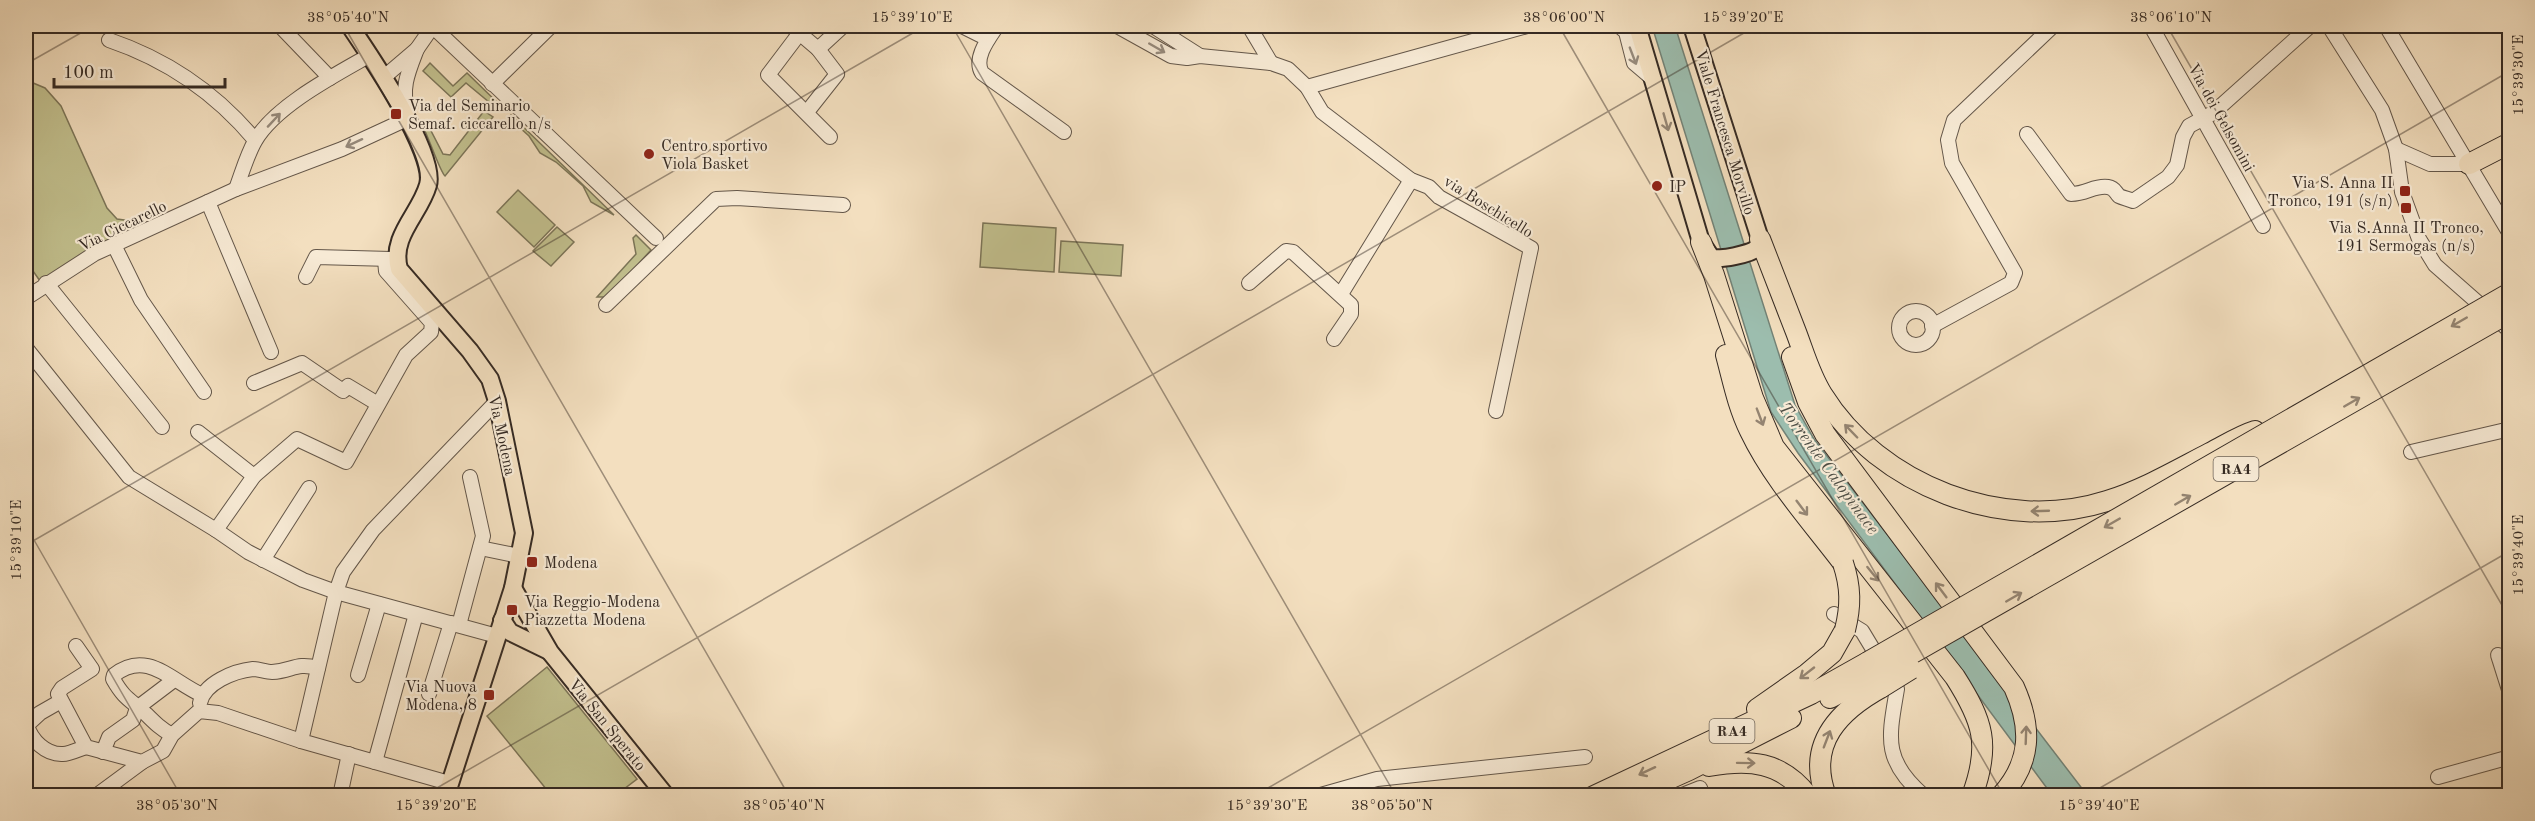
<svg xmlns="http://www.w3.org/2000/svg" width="2535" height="821" font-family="'Old Standard TT',serif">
<rect width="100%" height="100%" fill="#f3dfbf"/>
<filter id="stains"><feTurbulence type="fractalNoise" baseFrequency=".00333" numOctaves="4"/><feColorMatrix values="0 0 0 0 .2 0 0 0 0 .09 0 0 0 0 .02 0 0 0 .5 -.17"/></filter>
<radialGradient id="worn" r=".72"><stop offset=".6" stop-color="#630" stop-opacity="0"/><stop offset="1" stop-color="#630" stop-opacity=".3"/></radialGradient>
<g fill="#c2c08e" stroke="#7c7558" stroke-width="1.5">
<polygon points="430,63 453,86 467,73 504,109 501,112 466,83 451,97 423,71"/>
<polygon points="26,80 45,88 61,106 107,208 117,219 140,222 132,231 40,281 26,261"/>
<path d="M 484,111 L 493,117 L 445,176 C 440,172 429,138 424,129 L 429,127 L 443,154 L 450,155 Z"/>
<polygon points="511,115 614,215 591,202 583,186 556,162 540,153 529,136 509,118"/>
<polygon points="518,190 555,225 534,247 497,212"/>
<polygon points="983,223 1056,228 1054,272 980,267"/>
<polygon points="557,227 574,242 551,266 533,251"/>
<polygon points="636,235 651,250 608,297 597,297 636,254 633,238"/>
<polygon points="1061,241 1123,245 1121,276 1059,272"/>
<polygon points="547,667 637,779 616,795 551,795 487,716"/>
</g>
<polygon fill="#9cbdae" stroke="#738276" stroke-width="1.5" points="1652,26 1675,26 1795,405 1814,439 2087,795 2052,795 1798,453 1771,412"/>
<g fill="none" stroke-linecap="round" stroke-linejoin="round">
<defs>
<g id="minor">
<polyline points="280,26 330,78"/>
<polyline points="432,26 656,238"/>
<polyline points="791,26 818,49 837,74 807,112"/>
<polyline points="962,26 988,39"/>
<path d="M 997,26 C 989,38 973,58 982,73 L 1064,132"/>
<polyline points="1117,26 1171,56 1187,58 1200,56 1271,63 1288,69 1307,87 1322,112 1411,180 1429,187 1439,197 1531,248 1496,411"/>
<polyline points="1153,26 1200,56"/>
<polyline points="1249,26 1271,63"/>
<polyline points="1619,26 1626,32 1634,63 1654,80"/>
<polyline points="2151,26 2263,226"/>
<polyline points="2329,26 2382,110 2396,149 2402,192 2419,239 2435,265 2510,331"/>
<polyline points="2386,26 2510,234"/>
<polyline points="799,34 768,75 830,137"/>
<path d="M 109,40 C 168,60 215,92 255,140"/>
<polyline points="818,49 843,26"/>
<polyline points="383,78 417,49 433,26"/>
<polyline points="492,84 551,26"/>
<polyline points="1307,87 1527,26"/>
<path d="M 408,111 C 400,89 409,70 417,49"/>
<path d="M 2027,134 L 2071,194 C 2087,194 2094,185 2108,187 C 2115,188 2115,192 2119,196 C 2123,198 2129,199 2133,201 L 2168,177 L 2177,165 L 2183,137 L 2189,126 L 2213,113 L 2310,26"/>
<polyline points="2396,149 2430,164 2469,164"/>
<path d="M 236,189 C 242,173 247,155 255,141 C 275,106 335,75 370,55"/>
<polyline points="208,202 271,352"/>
<polyline points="114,245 141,300 204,392"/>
<polyline points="306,277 316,257 391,259"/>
<polyline points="46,283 162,427"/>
<polyline points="1249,283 1286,251 1293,252 1351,305 1351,314 1334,339"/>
<polyline points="1341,294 1411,180"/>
<polyline points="26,298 94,254 236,189 342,149 407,119"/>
<polyline points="606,305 716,199 737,198 843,205"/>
<circle cx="1916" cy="328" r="17"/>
<polyline points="1932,326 2011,283 2015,273 1952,163 1948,140 1954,120 2053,26"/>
<polyline points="26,348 129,477 216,530 248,552 303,580 336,592 497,636"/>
<polyline points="254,383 302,363 343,391 348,386 378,404"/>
<polyline points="198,432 254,476 216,530"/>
<polyline points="2411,452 2510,429"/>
<polyline points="254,476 297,439 346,462 406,355 431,332 432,323 386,271 385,260"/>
<polyline points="480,548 519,556"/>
<polyline points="263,560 309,488"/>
<path d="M 1834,614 L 1862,631 L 1897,689 C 1889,737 1882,760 1924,796"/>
<polyline points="459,625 483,536 470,477"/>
<polyline points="76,646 92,669 62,688 58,694 86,747 142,762 163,751 172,735 199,711 218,713 301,741"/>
<polyline points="2498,655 2510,693"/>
<polyline points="358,675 379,604"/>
<polyline points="429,694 451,623"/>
<path d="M 61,701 L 40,713 L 27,725 C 31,740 46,755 63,754 C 70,754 79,749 86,747"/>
<path d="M 200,703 C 204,683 234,671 253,669 C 259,669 266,672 272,672 C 293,671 295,662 318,668"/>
<path d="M 172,735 C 161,729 155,723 146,714 C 130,699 125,700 113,679 L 114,675 C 147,649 171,681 202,695"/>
<polyline points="103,752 109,737 133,720 137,708 174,680"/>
<polyline points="375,762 416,614"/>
<polyline points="2438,777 2510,757"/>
<polyline points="449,783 301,741 336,592 343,572 373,530 497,401"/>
<polyline points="96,796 142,762"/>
<polyline points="340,796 349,754"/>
<polyline points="1317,796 1377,779 1585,757"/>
<polyline points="1680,796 1700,788 1703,796"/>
</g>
<g id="major">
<path d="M 350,26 C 369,54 437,154 428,185 C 420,214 390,236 399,269 L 470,351 L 490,379 L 497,401 L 524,533 L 513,588 L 446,796"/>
<path d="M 1637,26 L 1701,242 L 1711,257 C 1718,261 1751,254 1757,248 C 1760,245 1759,243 1760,239 L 1692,26"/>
<polyline points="513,588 550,652 666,796"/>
<polyline points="502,620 510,632 549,651"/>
</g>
<g id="highway">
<polyline points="2469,164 2510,143"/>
<path d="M 1760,239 C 1772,270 1784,301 1796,332 C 1804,353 1810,375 1822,394 C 1879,486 2004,534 2107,501 C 2143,490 2177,470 2210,453 C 2224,446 2239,436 2255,431"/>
<path d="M 1701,242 L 1714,275 L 1753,398 L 1774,447 L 1955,677 C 1983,721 1991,745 1972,796"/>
<path d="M 1726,355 C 1733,381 1738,407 1750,431 C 1773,479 1811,521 1843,563"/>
<path d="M 1792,357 L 1808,402 L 1825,434 L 2014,687 C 2032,727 2032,762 2001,796"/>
<polyline points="1830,698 1876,674"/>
<polyline points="1757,709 1807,674 1832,653 1845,630"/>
<path d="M 1709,766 C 1749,759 1781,761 1808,796"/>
<polyline points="1594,796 1811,694 1868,662"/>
<polyline points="1631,796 1689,770 1791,718"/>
<path d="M 1826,796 C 1806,743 1840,710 1882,687"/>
</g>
</defs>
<use href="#minor" stroke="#64574a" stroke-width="16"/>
<use href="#major" stroke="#352a23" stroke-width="20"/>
<use href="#highway" stroke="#352a23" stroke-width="22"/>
<use href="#minor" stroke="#f7ead5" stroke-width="14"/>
<use href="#major" stroke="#f3dfbf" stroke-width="16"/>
<use href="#highway" stroke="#f3dfbf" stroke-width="20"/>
<defs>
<g id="highway-bridge">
<path d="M 1843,563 C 1851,587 1851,606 1845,630"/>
<polyline points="1868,662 2510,293"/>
<polyline points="1876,674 2510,312"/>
<polyline points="1882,687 1911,669"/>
</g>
</defs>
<use href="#highway-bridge" stroke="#352a23" stroke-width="22" stroke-linecap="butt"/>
<use href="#highway-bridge" stroke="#f3dfbf" stroke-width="20"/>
</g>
<defs><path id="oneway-shaft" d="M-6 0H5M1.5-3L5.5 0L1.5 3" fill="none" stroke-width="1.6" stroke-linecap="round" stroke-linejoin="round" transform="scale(1.5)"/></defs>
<g stroke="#968a7c">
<use href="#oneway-shaft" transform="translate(1157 48) rotate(30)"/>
<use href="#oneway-shaft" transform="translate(1633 56) rotate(69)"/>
<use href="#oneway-shaft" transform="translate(274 120) rotate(-47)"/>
<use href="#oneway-shaft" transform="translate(354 143) rotate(155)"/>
</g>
<g stroke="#948471">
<use href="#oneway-shaft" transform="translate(1666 122) rotate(74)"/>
<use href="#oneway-shaft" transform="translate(2459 322) rotate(150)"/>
<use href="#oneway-shaft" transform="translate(2352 402) rotate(-30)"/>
<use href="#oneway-shaft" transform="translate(1760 417) rotate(69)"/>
<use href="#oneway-shaft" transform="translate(1851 431) rotate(-134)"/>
<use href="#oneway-shaft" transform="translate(2183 500) rotate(-30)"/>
<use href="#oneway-shaft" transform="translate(1802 508) rotate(53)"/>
<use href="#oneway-shaft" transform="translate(2040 511) rotate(178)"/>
<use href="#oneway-shaft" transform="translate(2112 523) rotate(150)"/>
<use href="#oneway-shaft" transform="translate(1873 574) rotate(51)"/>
<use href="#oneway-shaft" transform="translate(1941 590) rotate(-127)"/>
<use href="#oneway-shaft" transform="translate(2014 597) rotate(-30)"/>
<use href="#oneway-shaft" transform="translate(1807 673) rotate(142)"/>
<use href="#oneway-shaft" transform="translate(2026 735) rotate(-88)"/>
<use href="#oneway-shaft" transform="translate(1827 739) rotate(-69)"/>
<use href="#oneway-shaft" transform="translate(1746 763) rotate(1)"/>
<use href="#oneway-shaft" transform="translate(1647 771) rotate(155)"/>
</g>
<path fill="none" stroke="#352a23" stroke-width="1.5" stroke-opacity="0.45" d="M 344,26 L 789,796M 952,26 L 1396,796M 1559,26 L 2004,796M 2167,26 L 2510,619M 26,64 L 93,26M 26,526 L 181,796M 26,545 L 925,26M 423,796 L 1756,26M 1254,796 L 2510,71M 2086,796 L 2510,551"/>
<g fill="#8f2418" stroke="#f7ead5" stroke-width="2">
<rect x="390" y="108" width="12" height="12" rx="3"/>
<circle cx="649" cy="154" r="6"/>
<circle cx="1657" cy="186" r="6"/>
<rect x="2399" y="185" width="12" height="12" rx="3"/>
<rect x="2400" y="202" width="12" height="12" rx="3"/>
<rect x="526" y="556" width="12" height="12" rx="3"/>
<rect x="506" y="604" width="12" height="12" rx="3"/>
<rect x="483" y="689" width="12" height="12" rx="3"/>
</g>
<g text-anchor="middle" stroke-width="4.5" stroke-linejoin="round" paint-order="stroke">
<g fill="#f7ead5" stroke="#6f6458" stroke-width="1.5">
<rect x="2213.5" y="457" width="45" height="24" rx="4.5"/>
<rect x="1709.5" y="719" width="45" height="24" rx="4.5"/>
</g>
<g font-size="15" font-weight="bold" fill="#352a23">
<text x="2236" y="474">RA4</text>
<text x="1732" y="736">RA4</text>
</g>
<g font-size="16" fill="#352a23" stroke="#f7ead5" text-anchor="start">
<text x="408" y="111">Via del Seminario<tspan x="408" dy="18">Semaf. ciccarello n/s</tspan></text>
<text x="661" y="151">Centro sportivo<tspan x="661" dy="18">Viola Basket</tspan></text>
<text x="2393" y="188" text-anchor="end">Via S. Anna II<tspan x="2393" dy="18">Tronco, 191 (s/n)</tspan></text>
<text x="1669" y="192">IP</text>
<text x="2406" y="233" text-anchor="middle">Via S.Anna II Tronco,<tspan x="2406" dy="18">191 Sermogas (n/s)</tspan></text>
<text x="544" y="568">Modena</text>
<text x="524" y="607">Via Reggio-Modena<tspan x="524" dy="18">Piazzetta Modena</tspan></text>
<text x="477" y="692" text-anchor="end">Via Nuova<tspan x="477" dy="18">Modena, 8</tspan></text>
</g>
<g font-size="16" fill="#352a23" stroke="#f7ead5">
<text transform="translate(2222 117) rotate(61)" y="6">Via dei Gelsomini</text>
<text transform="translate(1726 132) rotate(73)" y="6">Viale Francesca Morvillo</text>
<text transform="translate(1489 206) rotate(32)" y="6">via Boschicello</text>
<text transform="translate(122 225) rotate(-26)" y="6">Via Ciccarello</text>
<text transform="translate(503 435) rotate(78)" y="6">Via Modena</text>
<text transform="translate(608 724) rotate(51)" y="6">Via San Sperato</text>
</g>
<g font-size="18" font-style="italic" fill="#4f4f46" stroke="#f7ead5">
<text transform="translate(1829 468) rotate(54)" y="6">Torrente Calopinace</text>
</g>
</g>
<rect width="2535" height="821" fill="none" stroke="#f3dfbf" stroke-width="66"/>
<path d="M54 78v9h171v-9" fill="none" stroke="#352a23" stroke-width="3"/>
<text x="63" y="78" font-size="18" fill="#352a23" stroke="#f7ead5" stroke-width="4.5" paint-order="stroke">100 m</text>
<rect x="33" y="33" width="2469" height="755" fill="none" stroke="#352a23" stroke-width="2"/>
<g font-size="15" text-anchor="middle" fill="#352a23">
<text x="348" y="22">38°05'40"N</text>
<text x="912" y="22">15°39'10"E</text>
<text x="1564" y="22">38°06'00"N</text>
<text x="1743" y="22">15°39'20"E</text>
<text x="2171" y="22">38°06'10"N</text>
<text transform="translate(2518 75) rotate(-90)" y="5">15°39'30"E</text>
<text transform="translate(16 540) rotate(-90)" y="5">15°39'10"E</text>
<text transform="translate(2518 555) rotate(-90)" y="5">15°39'40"E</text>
<text x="177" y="810">38°05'30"N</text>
<text x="436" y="810">15°39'20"E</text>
<text x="784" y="810">38°05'40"N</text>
<text x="1267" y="810">15°39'30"E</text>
<text x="1392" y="810">38°05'50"N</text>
<text x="2099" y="810">15°39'40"E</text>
</g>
<rect width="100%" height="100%" filter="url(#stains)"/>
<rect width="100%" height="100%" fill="url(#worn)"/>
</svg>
